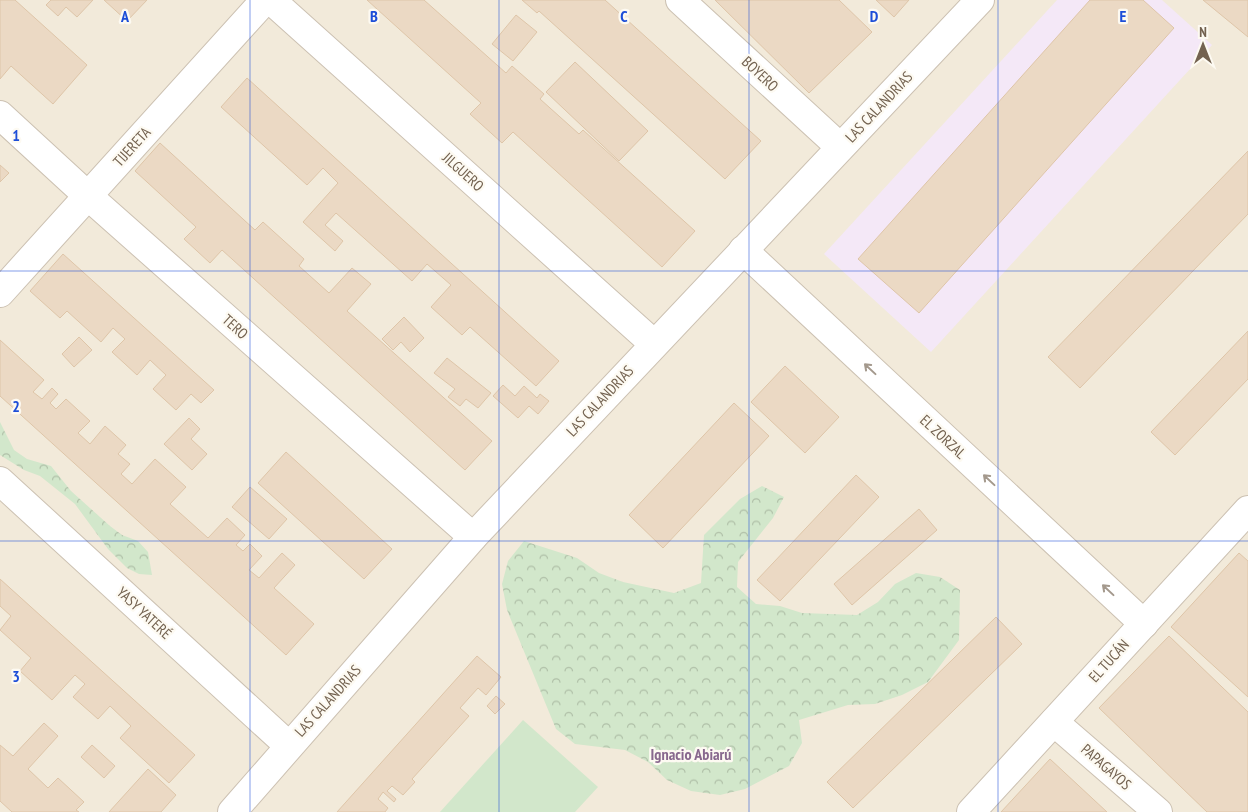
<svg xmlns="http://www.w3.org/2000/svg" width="1248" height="812" font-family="'PT Sans Narrow',sans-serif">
<defs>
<pattern id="forest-crowns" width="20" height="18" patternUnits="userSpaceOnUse" patternTransform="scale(1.25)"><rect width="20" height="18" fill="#d2e7cb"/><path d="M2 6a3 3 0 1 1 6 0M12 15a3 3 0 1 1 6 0" fill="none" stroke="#afbfa7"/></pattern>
</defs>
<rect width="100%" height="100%" fill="#fbf7eb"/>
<rect fill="#f2eada" x="0" y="0" width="1248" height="812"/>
<polygon fill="#f4e8f7" points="1057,0 1162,0 1212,45 931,352 824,254"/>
<polygon fill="#d2e7cb" points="523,720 598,787 575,812 440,812"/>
<g fill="url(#forest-crowns)">
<polygon points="0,422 14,450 27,459 51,466 71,491 110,526 122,535 138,541 148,552 152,575 139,574 127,568 108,549 75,504 40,476 24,470 0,455"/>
<polygon points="762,486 784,497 773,518 738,562 737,587 756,604 780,606 802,613 857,615 878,602 895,584 916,573 940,577 960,590 959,640 928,682 902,695 875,704 848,705 799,720 802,743 789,766 745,789 720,795 691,791 667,780 648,762 625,750 575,744 556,729 507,610 502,584 508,561 524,541 577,558 599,573 623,582 674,593 701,583 704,535 740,499"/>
</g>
<g fill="#ebd9c4" stroke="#dec5a8">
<polygon points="0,0 15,0 87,65 53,104 11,66 0,79"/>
<polygon points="51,0 93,0 77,17 66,7 58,16 46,5"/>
<polygon points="104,0 147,0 127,21"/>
<polygon points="367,0 424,0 506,73 512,66 544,94 540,99 579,134 583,130 695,231 662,267 513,132 502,143 470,114 481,103"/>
<polygon points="522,0 605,0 761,141 725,179 539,11 537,13"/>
<polygon points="715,0 839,0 872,32 809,93"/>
<polygon points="876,0 909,0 894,17"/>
<polygon points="1090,0 1143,0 1174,28 919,313 858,259"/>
<polygon points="1203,0 1248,0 1248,37"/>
<polygon points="516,15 537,32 513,61 492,44"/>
<polygon points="575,62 648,131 619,161 546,92"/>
<polygon points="247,78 559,361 536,386 470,327 462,335 431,307 451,285 427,264 412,281 336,213 325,225 343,241 335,251 303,222 338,183 323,168 307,185 221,107"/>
<polygon points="160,143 255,230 263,222 304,259 299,266 329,293 352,268 371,284 347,311 492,441 465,470 222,250 210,263 184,239 196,227 135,171"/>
<polygon points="1248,151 1248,214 1080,388 1048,357"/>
<polygon points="0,165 9,173 0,182"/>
<polygon points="63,254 214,390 201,403 191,394 176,410 153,389 166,375 150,360 137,375 112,352 125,339 113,328 101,342 67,311 60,318 30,291"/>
<polygon points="404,317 424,338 410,352 401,342 393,350 382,339"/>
<polygon points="1248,331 1248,379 1175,455 1151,432"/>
<polygon points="79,337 92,350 74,367 62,354"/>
<polygon points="0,340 44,380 33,392 42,399 52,388 58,394 50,403 56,409 66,399 90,421 78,433 90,444 105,426 126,445 118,454 130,464 121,474 132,484 155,459 186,487 170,504 208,538 227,518 245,535 236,545 243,551 250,544 262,556 249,570 259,578 282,553 295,565 274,588 314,624 286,655 0,396"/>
<polygon points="447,358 491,393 478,408 466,399 460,406 448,397 455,389 434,373"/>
<polygon points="785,366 839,417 805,453 751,402"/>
<polygon points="503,385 515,396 524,386 537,398 540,394 549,401 538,414 529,406 518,418 493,396"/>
<polygon points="734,403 769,436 663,548 629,515"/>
<polygon points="189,418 200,429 191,439 207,454 192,470 164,444"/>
<polygon points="286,452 392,549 364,579 258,483"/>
<polygon points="856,475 879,497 780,601 757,580"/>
<polygon points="250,487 287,519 269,539 232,507"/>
<polygon points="919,509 937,530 852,605 834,584"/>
<polygon points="1239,553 1248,561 1248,697 1171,627"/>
<polygon points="0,579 195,755 169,783 120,738 131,726 110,706 98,719 73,697 85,684 75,675 52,700 20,671 31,658 0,630 11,616 0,606"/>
<polygon points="996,617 1022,644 853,808 827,782"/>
<polygon points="1169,636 1248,712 1248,812 1207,812 1099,708"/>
<polygon points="477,656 501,677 486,695 478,688 460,708 469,716 412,779 415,782 403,795 392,786 387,791 396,799 394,802 383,792 378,799 388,808 385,812 337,812"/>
<polygon points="496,696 505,704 495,714 487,706"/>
<polygon points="44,723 58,736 28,769 48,788 58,778 84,802 76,810 79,812 12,812 0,801 0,745 13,756"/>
<polygon points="92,745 115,766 104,778 81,757"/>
<polygon points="1050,759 1107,812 1001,812"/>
<polygon points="148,769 176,795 161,812 109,812"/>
</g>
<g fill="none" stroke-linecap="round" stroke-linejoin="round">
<defs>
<g id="street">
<polyline points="271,0 654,344"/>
<polyline points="680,0 840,147"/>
<polyline points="0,115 88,196 473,537"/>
<polyline points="743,250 1144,624"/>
<polyline points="0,293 265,0"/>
<polyline points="0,481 288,745"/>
<polyline points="1054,722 1158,812"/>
<polyline points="232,812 473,537 980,0"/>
<polyline points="971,812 1248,510"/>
</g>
</defs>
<use href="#street" stroke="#ccc1b2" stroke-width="30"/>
<use href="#street" stroke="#fff" stroke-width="28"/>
</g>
<defs><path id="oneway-shaft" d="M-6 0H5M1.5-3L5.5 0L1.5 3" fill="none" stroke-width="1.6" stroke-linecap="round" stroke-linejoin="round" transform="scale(1.25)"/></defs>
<g stroke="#a4998d">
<use href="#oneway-shaft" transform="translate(870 369) rotate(-137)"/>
<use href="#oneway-shaft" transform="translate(989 480) rotate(-137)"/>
<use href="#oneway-shaft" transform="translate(1108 590) rotate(-137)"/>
</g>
<path fill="none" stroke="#1d4ed8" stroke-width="1" stroke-opacity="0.55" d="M 250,0 L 250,812M 499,0 L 499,812M 749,0 L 749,812M 998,0 L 998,812M 0,271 L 1248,271M 0,541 L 1248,541"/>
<g text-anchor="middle" stroke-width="4.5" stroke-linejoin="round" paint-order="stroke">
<g font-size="15" fill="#736250" stroke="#fdfaf2">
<text transform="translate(760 74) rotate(43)" y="5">BOYERO</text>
<text transform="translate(879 107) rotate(-47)" y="5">LAS CALANDRIAS</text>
<text transform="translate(132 147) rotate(-48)" y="5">TIJERETA</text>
<text transform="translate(463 172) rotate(42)" y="5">JILGUERO</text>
<text transform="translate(235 327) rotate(42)" y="5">TERO</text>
<text transform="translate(600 401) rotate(-47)" y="5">LAS CALANDRIAS</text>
<text transform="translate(943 437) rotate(43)" y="5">EL ZORZAL</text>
<text transform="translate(144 613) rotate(43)" y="5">YASY YATERÉ</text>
<text transform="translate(1109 661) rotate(-48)" y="5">EL TUCÁN</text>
<text transform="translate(328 701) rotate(-48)" y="5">LAS CALANDRIAS</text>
<text transform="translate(1106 767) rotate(41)" y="5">PAPAGAYOS</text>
</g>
<g font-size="16" font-weight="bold" fill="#88688e" stroke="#fdfaf2">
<text x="691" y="760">Ignacio Abiarú</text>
</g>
</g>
<g font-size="16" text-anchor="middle" font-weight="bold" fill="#1d4ed8" stroke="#fdfaf2" stroke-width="4.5" stroke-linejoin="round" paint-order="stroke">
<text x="125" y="22">A</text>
<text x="374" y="22">B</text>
<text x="624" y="22">C</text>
<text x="874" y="22">D</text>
<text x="1123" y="22">E</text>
<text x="16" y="141">1</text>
<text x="16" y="412">2</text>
<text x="16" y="682">3</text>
</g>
<g transform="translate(1203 45)" stroke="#fdfaf2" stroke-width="4" paint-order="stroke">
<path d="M0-4L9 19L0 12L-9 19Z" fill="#736250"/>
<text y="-8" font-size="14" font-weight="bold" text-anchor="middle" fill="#736250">N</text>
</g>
</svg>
